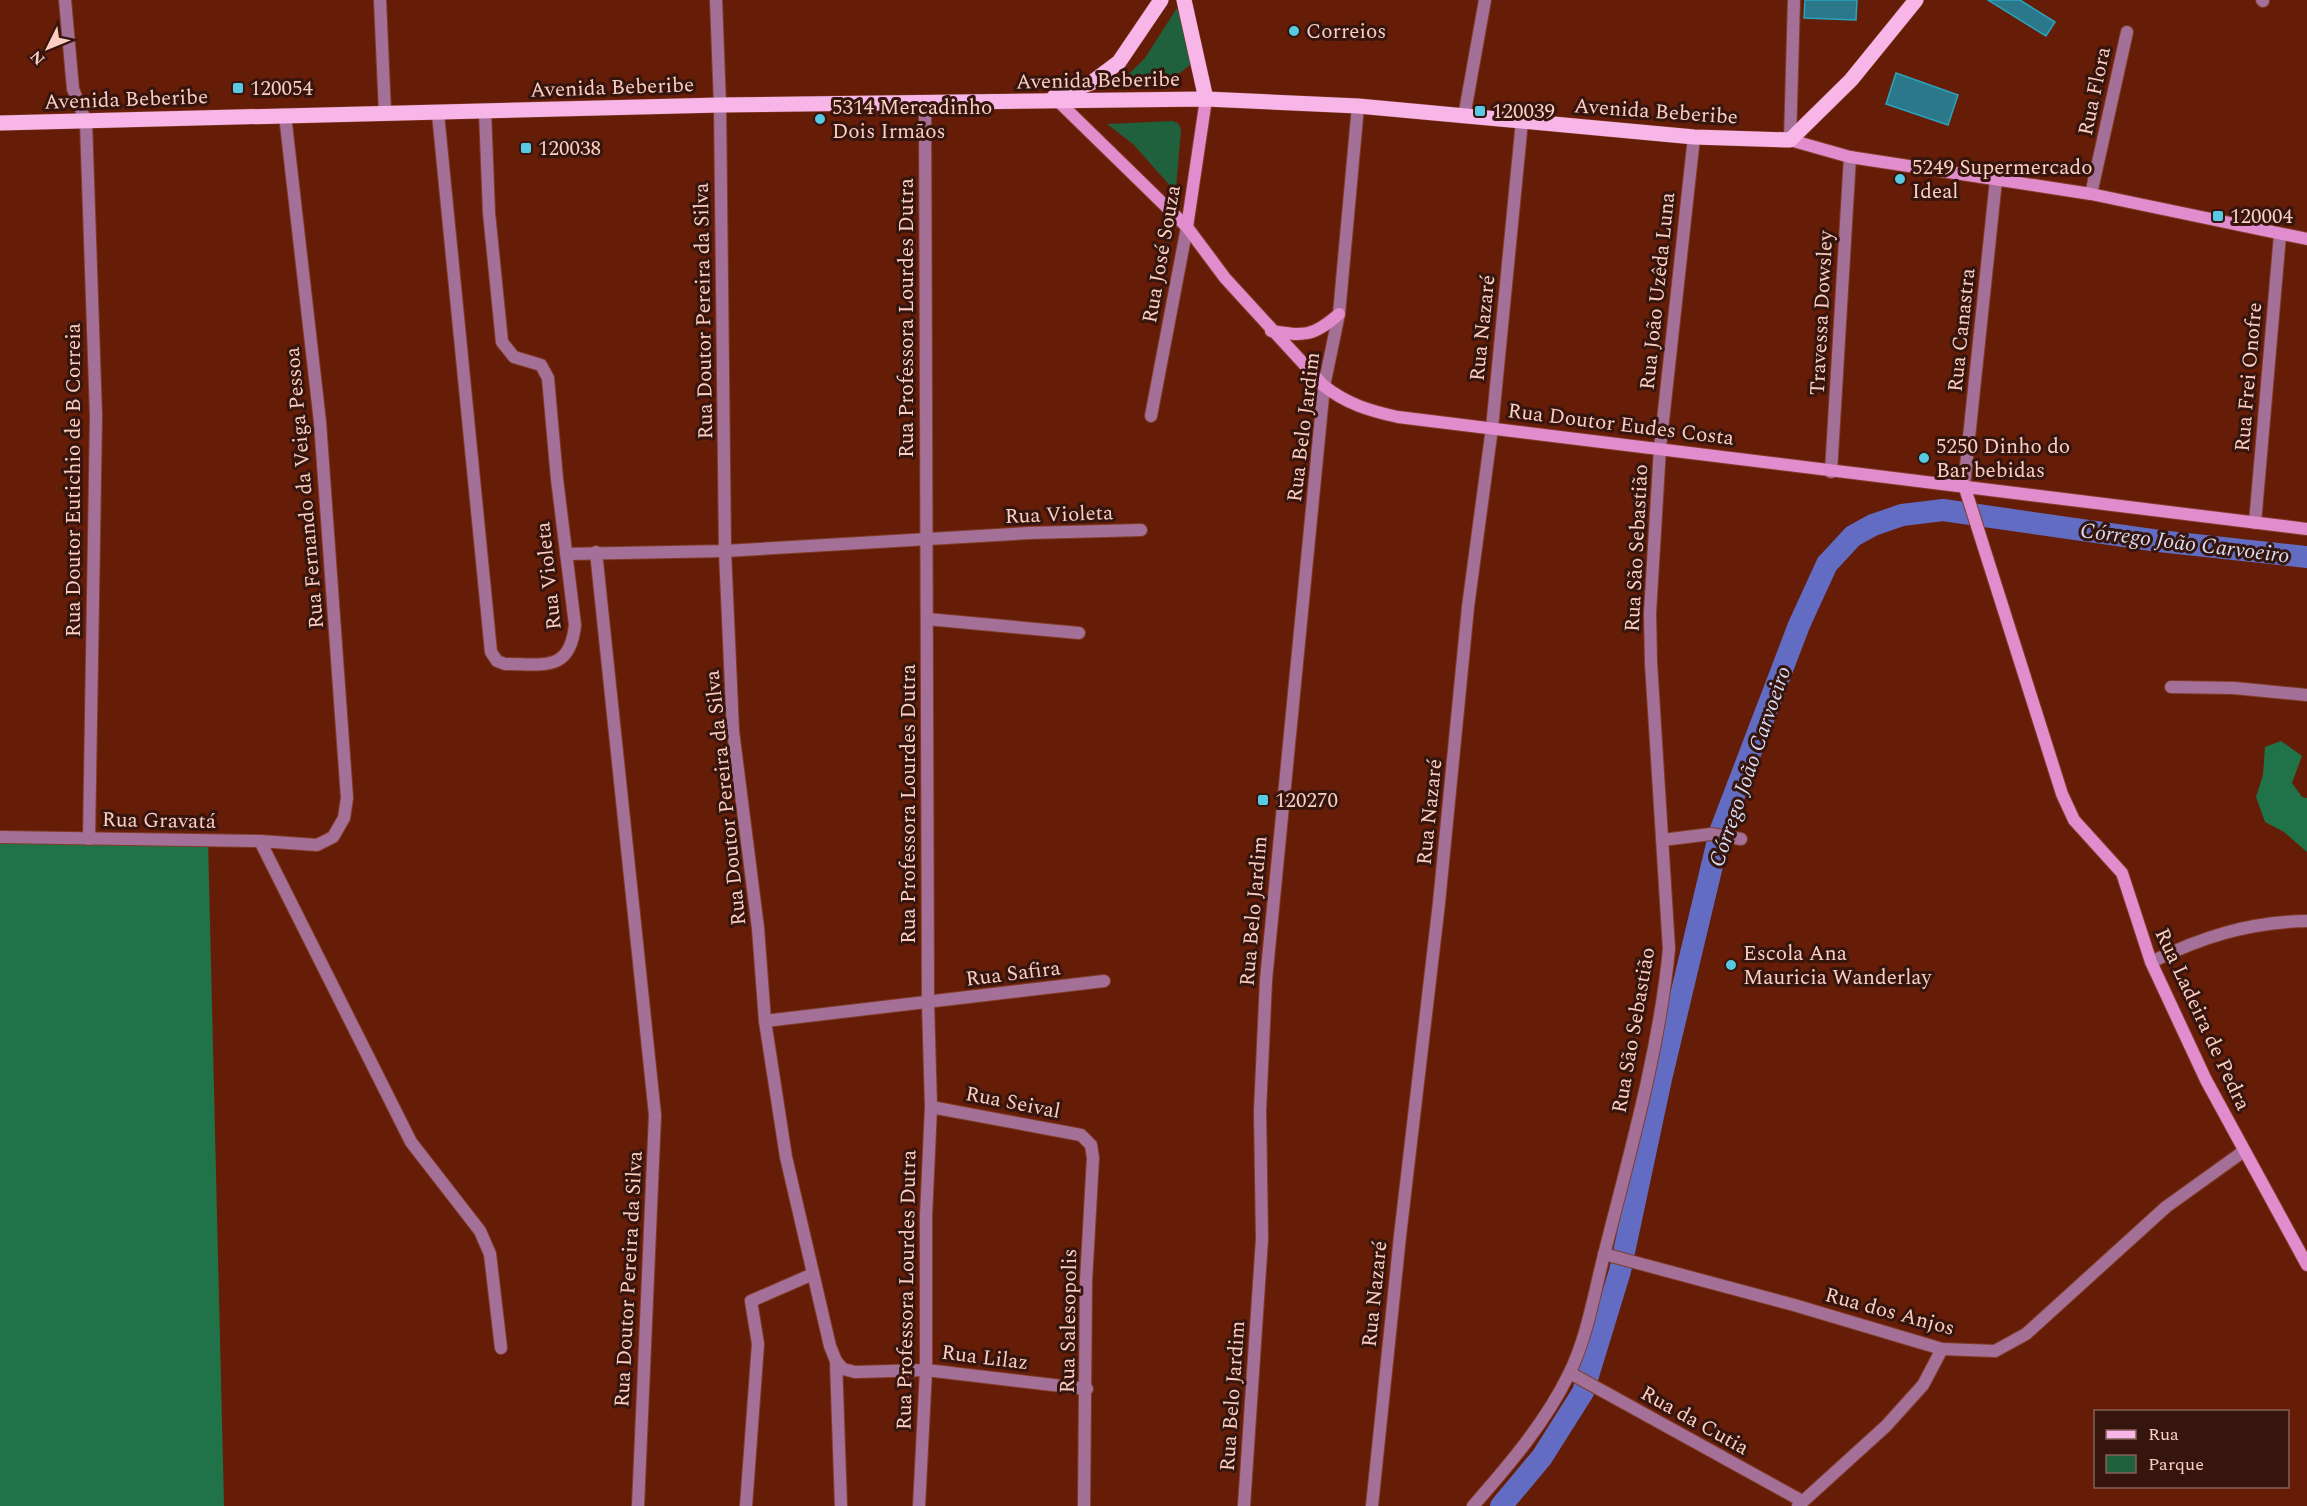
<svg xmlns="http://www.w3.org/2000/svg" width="2307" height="1506" font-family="Spectral,serif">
<rect width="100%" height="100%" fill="#651d08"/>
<g fill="#1f613d">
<polygon points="1177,8 1190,48 1190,65 1176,76 1126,77 1145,58"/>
<polygon points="1172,121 1178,123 1181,130 1176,188 1174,190 1133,144 1107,124"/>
</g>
<g fill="#207348">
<polygon points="2281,741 2302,756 2292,783 2302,797 2307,798 2307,852 2284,832 2265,822 2256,797 2263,775 2265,747"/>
<polygon points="0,837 208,840 224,1506 0,1506"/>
</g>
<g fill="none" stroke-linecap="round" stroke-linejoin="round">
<polyline stroke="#626cc2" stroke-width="22" points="1501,1506 1542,1457 1583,1392 1620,1271 1661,1079 1720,832 1799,625 1827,564 1853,536 1873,525 1902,515 1943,510 2159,541 2307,557"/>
</g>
<g fill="#2a788a" stroke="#2aa4be" stroke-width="1.5">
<polygon points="1805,0 1857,0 1856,20 1804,18"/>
<polygon points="1988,0 2020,0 2055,22 2046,36"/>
<polygon points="1896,73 1958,95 1948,125 1886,104"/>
</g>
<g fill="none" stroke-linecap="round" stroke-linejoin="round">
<defs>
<g id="street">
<polyline points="65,0 73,89 86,122 96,416 89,839"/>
<polyline points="380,0 385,113"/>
<polyline points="716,0 720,105 725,551 733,731 758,928 765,1021 786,1157 830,1346 836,1361 843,1369 855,1372 926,1370 1087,1389"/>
<polyline points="2262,0 2263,1"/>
<path d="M 438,114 L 491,652 L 497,661 L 505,664 C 545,664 570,672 575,625 L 557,479 L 548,378 L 541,365 L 514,357 L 502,342 L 489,213 L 485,111"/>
<polyline points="1464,117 1485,0"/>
<polyline points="1790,140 1794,0"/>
<polyline points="2091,194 2127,32"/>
<polyline points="1151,416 1187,227"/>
<polyline points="1831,472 1850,157"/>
<polyline points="1964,485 1996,180"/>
<polyline points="2255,523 2280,235"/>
<polyline points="596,552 655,1115 638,1506"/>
<polyline points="566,554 725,551 1029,533 1141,530"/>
<polyline points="927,619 1079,633"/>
<polyline points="2171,687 2234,688 2307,695"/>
<polyline points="0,837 260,841 317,845 333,837 344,818 347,798 320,422 285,115"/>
<polyline points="1662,840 1711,834 1741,839"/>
<polyline points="260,841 411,1142 480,1231 490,1254 501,1348"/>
<path d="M 2151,962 C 2202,937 2249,922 2307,921"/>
<polyline points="765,1021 1104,981"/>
<polyline points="931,1107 1081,1135 1091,1145 1093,1158 1086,1281 1084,1506"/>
<polyline points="1604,1254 1794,1305 1942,1349 1995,1351 2026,1334 2166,1207 2244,1151"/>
<polyline points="836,1361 841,1506"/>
<polyline points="1570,1373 1802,1501"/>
<polyline points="746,1506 758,1344 751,1301 813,1274"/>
<polyline points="919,1506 926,1370 926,1216 931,1107 928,1003 925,102"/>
<polyline points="1244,1506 1262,1239 1260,1111 1266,980 1324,386 1339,314 1358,106"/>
<polyline points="1372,1506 1400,1236 1439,903 1468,607 1492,428 1522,121"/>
<path d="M 1473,1506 C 1509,1465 1545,1423 1569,1374 C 1588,1335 1594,1293 1605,1251 C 1630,1152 1659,1051 1669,949 L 1651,663 L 1650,613 L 1660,448 L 1694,137"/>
<polyline points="1798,1506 1886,1426 1923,1385 1942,1349"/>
</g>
<g id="secondary">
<path d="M 1058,101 L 1187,227 L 1225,278 L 1324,386 C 1347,404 1370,411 1398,417 L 2307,529"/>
<polyline points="1790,140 1850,157 2091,194 2307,239"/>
<polyline points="1187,227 1206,99"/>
<path d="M 1271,331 C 1304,336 1313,337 1339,314"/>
<polyline points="1964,485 2062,794 2074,820 2122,873 2151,962 2206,1080 2307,1265"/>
</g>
<g id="primary">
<polyline points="1184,0 1206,99"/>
<polyline points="1054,97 1091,83 1119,62 1161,0"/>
<polyline points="0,123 720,105 1206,99 1358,106 1694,137 1790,140 1851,80 1916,0"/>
</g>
</defs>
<use href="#street" stroke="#803d29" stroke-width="14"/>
<use href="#secondary" stroke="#803d29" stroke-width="14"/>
<use href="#primary" stroke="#803d29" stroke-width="16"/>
<use href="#street" stroke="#a57098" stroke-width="12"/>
<use href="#secondary" stroke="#e18dcd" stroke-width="12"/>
<use href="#primary" stroke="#f7b6e7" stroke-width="15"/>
</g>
<g fill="#58c9e3" stroke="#35150d" stroke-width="2">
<circle cx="1294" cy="31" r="6"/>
<rect x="232" y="82" width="12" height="12" rx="3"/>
<rect x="1474" y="105" width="12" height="12" rx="3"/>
<circle cx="820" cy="119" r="6"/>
<rect x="520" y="142" width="12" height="12" rx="3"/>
<circle cx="1900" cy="179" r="6"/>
<rect x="2212" y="210" width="12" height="12" rx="3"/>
<circle cx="1924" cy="458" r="6"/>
<rect x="1257" y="794" width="12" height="12" rx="3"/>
<circle cx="1731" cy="965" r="6"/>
</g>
<g text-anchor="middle" stroke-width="6" stroke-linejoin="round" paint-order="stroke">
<g font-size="21" fill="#fccec2" stroke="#35150d" text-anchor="start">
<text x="1306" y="38">Correios</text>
<text x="250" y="95">120054</text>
<text x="832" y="114">5314 Mercadinho<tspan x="832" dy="24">Dois Irmãos</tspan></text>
<text x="1492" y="118">120039</text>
<text x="538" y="155">120038</text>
<text x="1912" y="174">5249 Supermercado<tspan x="1912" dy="24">Ideal</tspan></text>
<text x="2230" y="223">120004</text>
<text x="1936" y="453">5250 Dinho do<tspan x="1936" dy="24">Bar bebidas</tspan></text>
<text x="1275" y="807">120270</text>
<text x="1743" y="960">Escola Ana<tspan x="1743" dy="24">Mauricia Wanderlay</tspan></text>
</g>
<g font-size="21" fill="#fccec2" stroke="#35150d">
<text transform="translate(1098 80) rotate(-1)" y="7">Avenida Beberibe</text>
<text transform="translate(612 87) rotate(-2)" y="7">Avenida Beberibe</text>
<text transform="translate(2094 91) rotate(-78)" y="7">Rua Flora</text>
<text transform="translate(126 99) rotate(-2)" y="7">Avenida Beberibe</text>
<text transform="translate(1656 111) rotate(4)" y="7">Avenida Beberibe</text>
<text transform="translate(1161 254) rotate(-80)" y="7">Rua José Souza</text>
<text transform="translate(1657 291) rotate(-84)" y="7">Rua João Uzêda Luna</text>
<text transform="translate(703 311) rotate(-91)" y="7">Rua Doutor Pereira da Silva</text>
<text transform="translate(1821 313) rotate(-87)" y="7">Travessa Dowsley</text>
<text transform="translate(906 318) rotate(-90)" y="7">Rua Professora Lourdes Dutra</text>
<text transform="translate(1482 328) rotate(-84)" y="7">Rua Nazaré</text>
<text transform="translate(1961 330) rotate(-84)" y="7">Rua Canastra</text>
<text transform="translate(2248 377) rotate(-85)" y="7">Rua Frei Onofre</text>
<text transform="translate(1621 424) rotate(7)" y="7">Rua Doutor Eudes Costa</text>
<text transform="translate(1303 427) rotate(-83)" y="7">Rua Belo Jardim</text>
<text transform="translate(73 480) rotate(-90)" y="7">Rua Doutor Eutichio de B Correia</text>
<text transform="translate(304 488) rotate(-95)" y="7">Rua Fernando da Veiga Pessoa</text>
<text transform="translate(1059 514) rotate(-2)" y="7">Rua Violeta</text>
<text transform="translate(1636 548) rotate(-87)" y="7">Rua São Sebastião</text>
<text transform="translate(548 576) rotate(-96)" y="7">Rua Violeta</text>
<text transform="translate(725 798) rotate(-96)" y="7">Rua Doutor Pereira da Silva</text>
<text transform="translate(908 804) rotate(-90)" y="7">Rua Professora Lourdes Dutra</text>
<text transform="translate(1429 812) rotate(-84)" y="7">Rua Nazaré</text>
<text transform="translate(159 820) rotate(1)" y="7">Rua Gravatá</text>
<text transform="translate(1253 911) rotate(-85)" y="7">Rua Belo Jardim</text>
<text transform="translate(1013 973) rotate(-7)" y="7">Rua Safira</text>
<text transform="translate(2203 1019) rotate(65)" y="7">Rua Ladeira de Pedra</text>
<text transform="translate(1633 1030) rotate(-80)" y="7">Rua São Sebastião</text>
<text transform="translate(1013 1102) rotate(11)" y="7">Rua Seival</text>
<text transform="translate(628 1279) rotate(-87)" y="7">Rua Doutor Pereira da Silva</text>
<text transform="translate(906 1290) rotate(-89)" y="7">Rua Professora Lourdes Dutra</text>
<text transform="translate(1374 1294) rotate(-84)" y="7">Rua Nazaré</text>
<text transform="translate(1890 1311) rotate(15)" y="7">Rua dos Anjos</text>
<text transform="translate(1068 1321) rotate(-89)" y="7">Rua Salesopolis</text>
<text transform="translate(985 1357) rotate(7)" y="7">Rua Lilaz</text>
<text transform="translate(1232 1396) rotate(-86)" y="7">Rua Belo Jardim</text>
<text transform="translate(1695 1420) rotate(29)" y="7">Rua da Cutia</text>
</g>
<g font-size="22" font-style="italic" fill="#d6dbf2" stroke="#35150d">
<text transform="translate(2185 542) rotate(7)" y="8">Córrego João Carvoeiro</text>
<text transform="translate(1749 766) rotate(-71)" y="8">Córrego João Carvoeiro</text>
</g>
</g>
<rect x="2094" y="1410" width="195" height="78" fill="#35150d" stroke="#855f55" stroke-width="1.5"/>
<rect x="2106" y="1430" width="30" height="9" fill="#f7b6e7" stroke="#855f55" stroke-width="1.5"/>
<text x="2148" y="1440" font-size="18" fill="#fccec2">Rua</text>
<rect x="2106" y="1455" width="30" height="18" fill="#1f613d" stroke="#855f55" stroke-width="1.5"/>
<text x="2148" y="1470" font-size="18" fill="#fccec2">Parque</text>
<g transform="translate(48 48) rotate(227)" stroke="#35150d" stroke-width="4.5" paint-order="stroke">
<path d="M0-4.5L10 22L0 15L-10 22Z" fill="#fccec2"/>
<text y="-9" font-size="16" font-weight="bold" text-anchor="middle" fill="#fccec2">N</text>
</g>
</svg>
